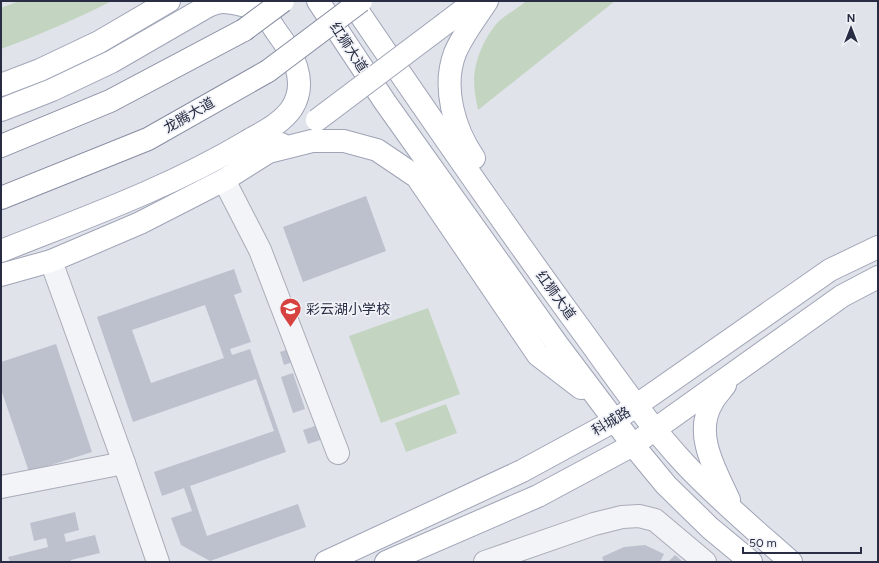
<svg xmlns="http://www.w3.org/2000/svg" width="879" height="563" font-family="Figtree,'Noto Sans SC',sans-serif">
<rect width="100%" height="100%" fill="#e0e3ea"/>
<g fill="#c3d5c1">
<path d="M 19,1 L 112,1 C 76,19 39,35 1,49 L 1,8 Z"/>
<path d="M 526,1 L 615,1 L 478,110 C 476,100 474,90 474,79 C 475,59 485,36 499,21 C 507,14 518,8 526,1 Z"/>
<polygon points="428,308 460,394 381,423 349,336"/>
<polygon points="446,404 457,433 406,452 395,423"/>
</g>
<g fill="#bdc1cd" fill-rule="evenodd">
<polygon points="366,196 386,251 303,282 283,227"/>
<path d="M 234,269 L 242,292 L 234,295 L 251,342 L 230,349 L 232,355 L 250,349 L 286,452 L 190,486 L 207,536 L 298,504 L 306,527 L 210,561 L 181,545 L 171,518 L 192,511 L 184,488 L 162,496 L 154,472 L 274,431 L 256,379 L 133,422 L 97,317 ZM 205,305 L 224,358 L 151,383 L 132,330 Z"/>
<polygon points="56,344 92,452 29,472 1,389 1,362"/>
<polygon points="292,348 296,361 284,365 280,352"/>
<polygon points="293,373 305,409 293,413 281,377"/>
<polygon points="318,425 323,439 308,444 303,430"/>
<polygon points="75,512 79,530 64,534 66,542 95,535 100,553 71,560 71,562 10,562 8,557 48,547 46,538 34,541 30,523"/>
<polygon points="645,545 664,554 660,562 604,562 602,557 624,547"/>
<polygon points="675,555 683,562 668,562"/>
</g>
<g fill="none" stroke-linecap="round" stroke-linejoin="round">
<defs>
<g id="minor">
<polyline points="224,180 260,250 338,453"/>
<polyline points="51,261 124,463 158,562"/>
<polyline points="1,487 124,463"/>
<polyline points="485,562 594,524 622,517 639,516 655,520 705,562"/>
</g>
<g id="major">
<polyline points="318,1 385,102 557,344 633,445 666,485 710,528 751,562"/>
<path d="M 351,1 C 423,107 496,213 571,316 C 608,366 643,419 685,464 C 718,499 755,530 791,562"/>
<polyline points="446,23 475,1"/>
<polyline points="1,85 40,70 99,42 169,1"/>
<path d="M 1,110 L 52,90 L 111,62 L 208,6 C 213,4 218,2 223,2 C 232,2 253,7 261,12 C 267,15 272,25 276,31 C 292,52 309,81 292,108 C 281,124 263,132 246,142 C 169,188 84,218 1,251"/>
<polyline points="268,152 312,141 344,141 377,150 417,177 538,355 581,388"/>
<path d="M 474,158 C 454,129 442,87 455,53 C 463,34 476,18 487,1"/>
<polyline points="1,275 51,261 140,223 224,180 281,144"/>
<path d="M 725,385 C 721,391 715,396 712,403 C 693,434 716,471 729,500"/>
<polyline points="326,562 522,471 614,421 830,270 878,247"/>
<polyline points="386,562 538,496 633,445 842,296 878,277"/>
</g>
<g id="highway">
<polyline points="1,146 110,101 244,30"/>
<polyline points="1,198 148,139 268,71"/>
</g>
</defs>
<use href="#minor" stroke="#a9acb8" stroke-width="24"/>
<use href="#major" stroke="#9fa4b7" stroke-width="24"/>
<use href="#highway" stroke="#878da2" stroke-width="24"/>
<use href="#minor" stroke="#f3f4f8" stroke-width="22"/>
<use href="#major" stroke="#fff" stroke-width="22"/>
<use href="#highway" stroke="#fff" stroke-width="22"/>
<defs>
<polyline id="major-bridge" points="317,120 446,23"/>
<g id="highway-bridge">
<polyline points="244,30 283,1"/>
<polyline points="268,71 361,1"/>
</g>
</defs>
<use href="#major-bridge" stroke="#9fa4b7" stroke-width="24" stroke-linecap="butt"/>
<use href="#highway-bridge" stroke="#878da2" stroke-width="24" stroke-linecap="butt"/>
<use href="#major-bridge" stroke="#fff" stroke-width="22"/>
<use href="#highway-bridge" stroke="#fff" stroke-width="22"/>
</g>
<defs>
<symbol id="school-pin" viewBox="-11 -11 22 30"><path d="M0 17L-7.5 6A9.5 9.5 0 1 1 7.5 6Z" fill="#d6423f" stroke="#f0f2f7"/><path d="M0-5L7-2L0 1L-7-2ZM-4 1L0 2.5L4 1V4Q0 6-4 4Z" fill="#fff"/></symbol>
</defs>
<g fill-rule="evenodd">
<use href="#school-pin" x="278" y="296" width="25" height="34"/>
</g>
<g text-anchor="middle" stroke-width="3.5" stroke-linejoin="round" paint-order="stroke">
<g font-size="14" fill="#282d43" stroke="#f0f2f7">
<text transform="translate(349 47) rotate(57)" y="5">红狮大道</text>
<text transform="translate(189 115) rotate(-30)" y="5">龙腾大道</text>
<text transform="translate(556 295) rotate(54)" y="5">红狮大道</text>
<text transform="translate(611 421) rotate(-31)" y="5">科城路</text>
</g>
<g font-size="14" fill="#282d43" stroke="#f0f2f7" text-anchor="start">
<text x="306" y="314">彩云湖小学校</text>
</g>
</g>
<rect width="879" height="563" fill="none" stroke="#282d43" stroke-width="4"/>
<g transform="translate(851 28)" stroke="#f0f2f7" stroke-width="3" paint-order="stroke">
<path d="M0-3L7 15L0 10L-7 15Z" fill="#282d43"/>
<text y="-6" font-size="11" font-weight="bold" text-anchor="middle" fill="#282d43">N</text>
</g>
<path d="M743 547v6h118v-6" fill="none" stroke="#282d43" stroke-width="2"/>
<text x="749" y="547" font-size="12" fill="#282d43" stroke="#f0f2f7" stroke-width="3" paint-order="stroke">50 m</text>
</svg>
